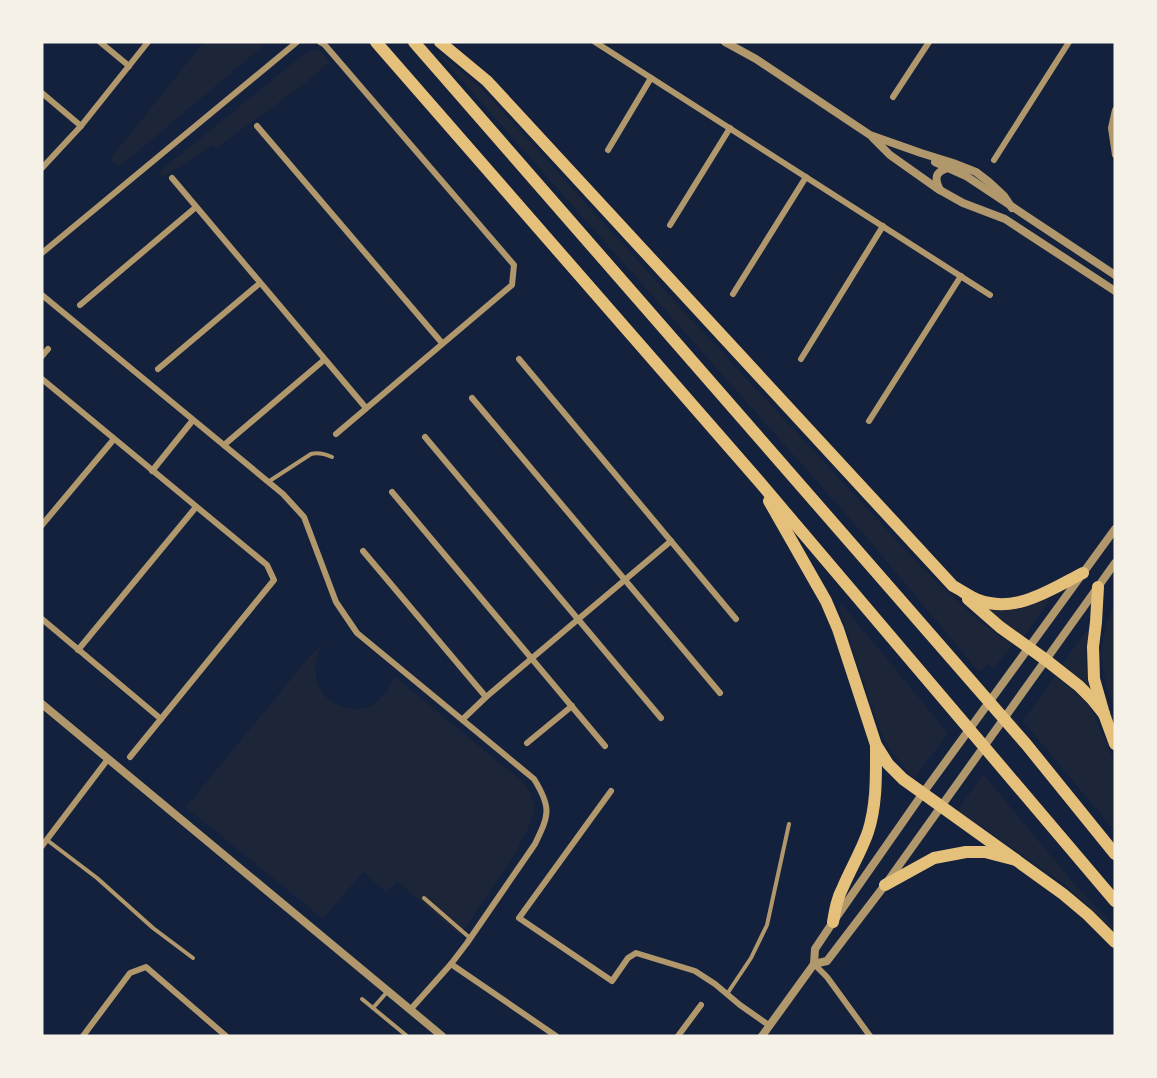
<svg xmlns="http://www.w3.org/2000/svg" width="1157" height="1078" font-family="Karla,sans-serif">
<rect width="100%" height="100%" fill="#14213d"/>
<g fill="#1d2539">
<polygon points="204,42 268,42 119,167 110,159"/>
<polygon points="434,49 481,88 669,295 926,572 977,619 1012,645 993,669 988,664 979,672 869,540"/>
<polygon points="314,50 320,51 330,62 300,87 216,148 212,145 163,178 159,172 298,59 307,53"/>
<polygon points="1051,597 1024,637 983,608 1021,609"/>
<path d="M 1115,604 L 1115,710 C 1100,669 1095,645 1115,604 Z"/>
<polygon points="842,605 948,733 914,779 888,747 879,728 839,608"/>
<polygon points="1088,629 1089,630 1086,661 1089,688 1061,666"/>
<path d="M 324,642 C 307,669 315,701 348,708 C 359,710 371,708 379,700 C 386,694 391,685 395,677 L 518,778 C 546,802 530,825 516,852 L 460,935 L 397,881 L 386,892 L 363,872 L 323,919 L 186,807 L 310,656 Z"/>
<polygon points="1055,676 1088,703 1105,739 1115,766 1115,831 1023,721"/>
<polygon points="983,774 1071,880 1115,928 1115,933 1089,907 1061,882 958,810"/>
</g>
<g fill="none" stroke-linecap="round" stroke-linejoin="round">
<g stroke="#b1986c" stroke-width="4">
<path d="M 268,482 L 311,454 C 319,452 325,454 332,457"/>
<polyline points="47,840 97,878 153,928 193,958"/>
<polyline points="424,898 470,938"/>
<polyline points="387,992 373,1008 407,1036"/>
<polyline points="727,994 751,958 767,925 789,824"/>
<polyline points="362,999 373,1008"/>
</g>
<g stroke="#b1986c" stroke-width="6">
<polyline points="100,42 129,66"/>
<polyline points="320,42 324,44 514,265 512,285 336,434"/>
<polyline points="595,42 990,295"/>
<polyline points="42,93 81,126"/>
<polyline points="893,97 929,42"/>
<polyline points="1115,110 1111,128 1115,155"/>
<polyline points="257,126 442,343"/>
<polyline points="608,150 651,78"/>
<polyline points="994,160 1069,42"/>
<polyline points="42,168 81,126 148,42"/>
<polyline points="172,178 366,408"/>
<polyline points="670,225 730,128"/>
<polyline points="42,253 297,42"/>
<polyline points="733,294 806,177"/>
<path d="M 42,295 L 283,494 L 304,517 L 336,602 L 357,633 L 534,779 C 552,808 549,815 535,844 L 467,943 L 451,964 L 410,1010"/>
<polyline points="80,305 196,207"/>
<polyline points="42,356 48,349"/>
<polyline points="519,359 736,619"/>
<polyline points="801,359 883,226"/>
<polyline points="158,369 260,283"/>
<polyline points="42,379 267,565 274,580 130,757"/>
<polyline points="472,398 720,693"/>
<polyline points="869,421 961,276"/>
<polyline points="425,437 661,718"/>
<polyline points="224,445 324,360"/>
<polyline points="152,471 193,420"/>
<polyline points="392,492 605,746"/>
<polyline points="42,525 114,439"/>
<polyline points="363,551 486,697"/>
<polyline points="42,619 161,719"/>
<polyline points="78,650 196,507"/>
<polyline points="463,719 486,697 671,541"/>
<polyline points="527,743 572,706"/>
<polyline points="611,791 519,918 612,981 628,958 636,953 695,971 715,984 740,1005 770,1026"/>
<polyline points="42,846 108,759"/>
<polyline points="451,964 556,1036"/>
<polyline points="814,964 827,977 870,1036"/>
<polyline points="83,1036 130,973 146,967 226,1036"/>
<polyline points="678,1036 701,1005"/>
</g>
<g stroke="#b1986c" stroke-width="8">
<polyline points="725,42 756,59 870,135 921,153 953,163 976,172 989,182 1004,196 1012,208"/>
<polyline points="873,138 890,155 938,189 963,203 1005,219 1115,291"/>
<polyline points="935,162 966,176 1115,275"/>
<path d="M 940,190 C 934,178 935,172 948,168"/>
<polyline points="42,704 442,1036"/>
<polyline points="814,964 827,961 885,885 1115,563"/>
<polyline points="762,1036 814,964 815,949 833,922 923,793 1115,529"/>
</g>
<g stroke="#e5c07b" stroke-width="12">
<polyline points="376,42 757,479 1115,901"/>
<polyline points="414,42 1026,744 1115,854"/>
<path d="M 440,42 L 487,81 L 953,586 C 961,590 969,596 978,600 C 1016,614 1050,590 1083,573"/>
<polyline points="769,501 826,601 838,629 876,745 888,764 903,779 1016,860"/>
<polyline points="1098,587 1096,622 1093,647 1094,679 1104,714 1115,744"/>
<polyline points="968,599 1000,627 1046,660 1079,686 1092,699 1104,714"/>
<polyline points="885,885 934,858 966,852 985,852 1016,860 1063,894 1088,915 1115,942"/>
<path d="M 833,922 C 835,910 837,898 843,887 C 851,868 861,852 868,832 C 877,804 876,775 876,745"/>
</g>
</g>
<rect width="1157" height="1078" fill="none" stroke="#f6f1e7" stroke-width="87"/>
</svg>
